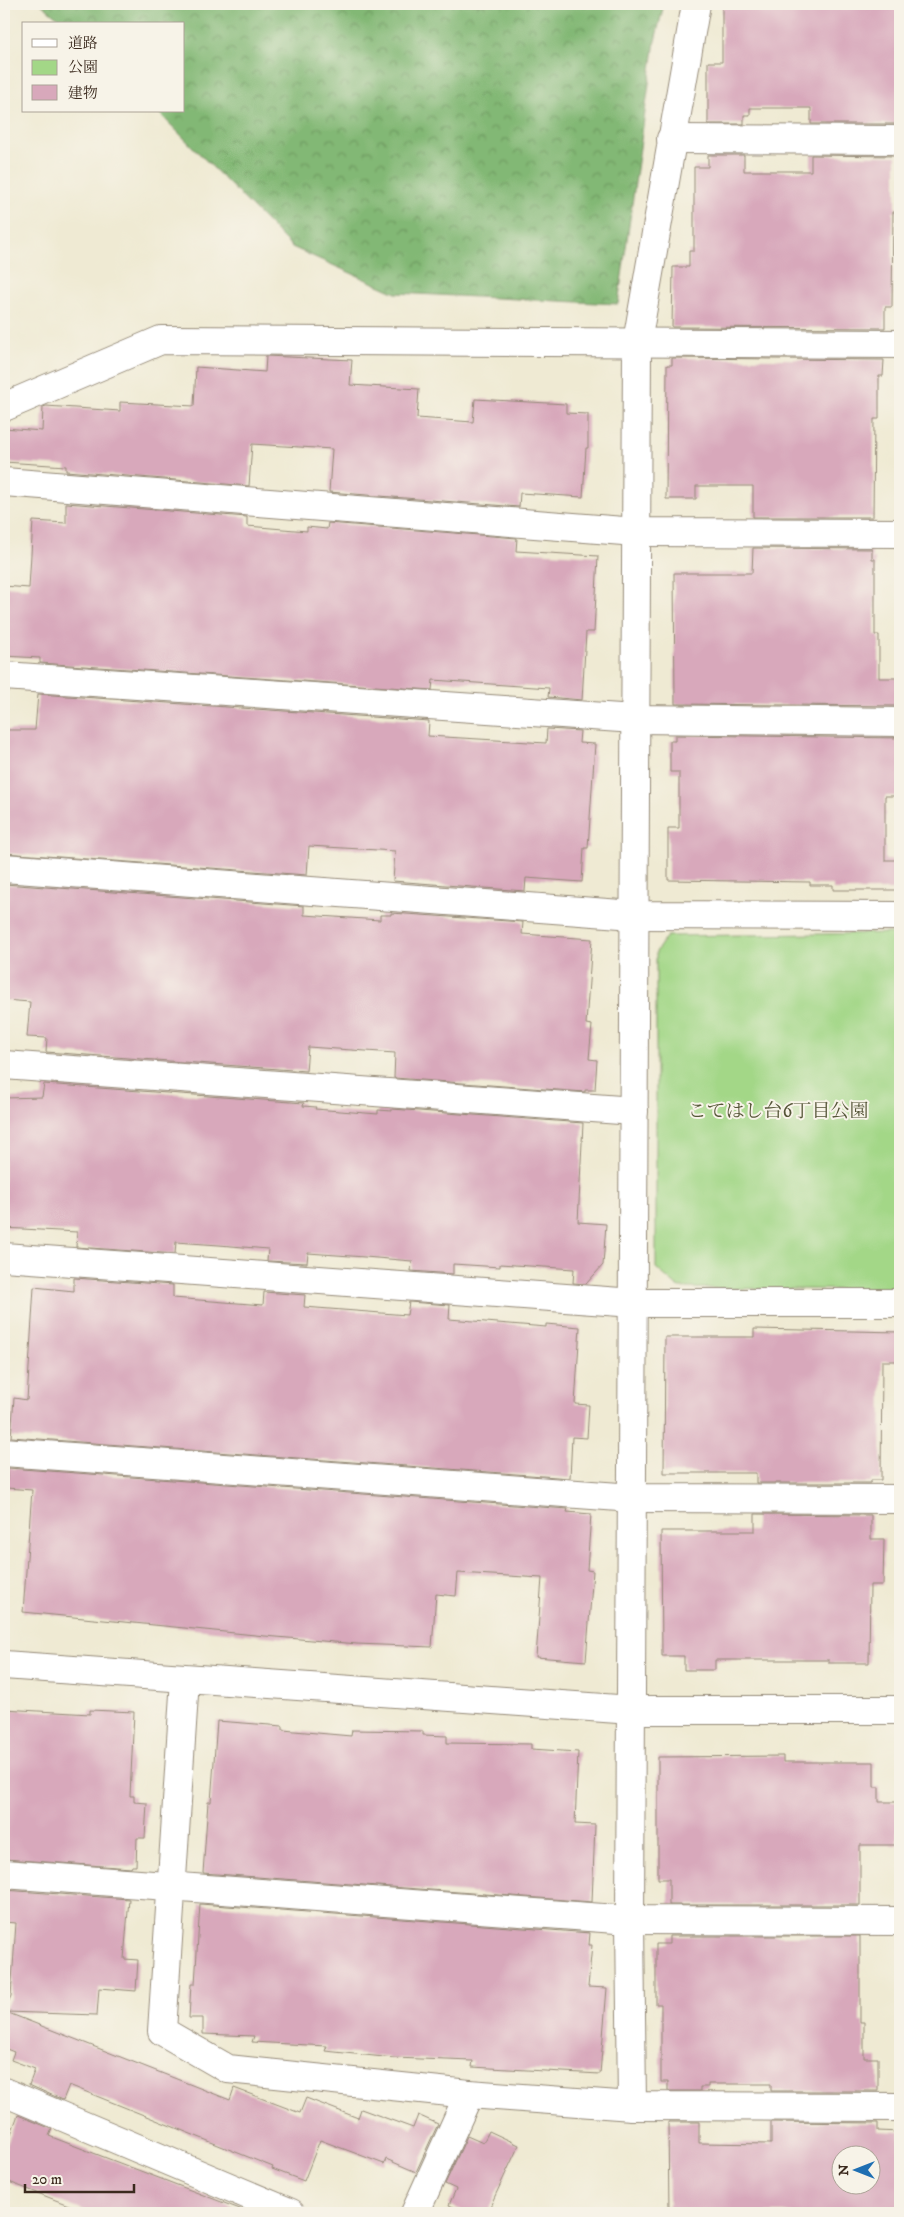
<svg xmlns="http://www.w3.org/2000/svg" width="904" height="2217" font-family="'IM FELL DW Pica','Noto Serif JP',serif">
<defs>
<pattern id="forest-crowns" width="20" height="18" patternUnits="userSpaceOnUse" patternTransform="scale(1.25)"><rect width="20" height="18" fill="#82b874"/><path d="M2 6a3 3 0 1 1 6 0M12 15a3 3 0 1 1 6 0" fill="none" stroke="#6c965f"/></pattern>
</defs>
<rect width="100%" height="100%" fill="#f7f3e8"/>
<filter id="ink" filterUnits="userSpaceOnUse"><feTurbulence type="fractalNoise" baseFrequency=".02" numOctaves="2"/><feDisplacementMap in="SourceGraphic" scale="10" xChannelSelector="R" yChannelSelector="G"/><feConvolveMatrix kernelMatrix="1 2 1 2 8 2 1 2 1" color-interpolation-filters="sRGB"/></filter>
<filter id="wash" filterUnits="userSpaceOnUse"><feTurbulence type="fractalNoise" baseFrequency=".0096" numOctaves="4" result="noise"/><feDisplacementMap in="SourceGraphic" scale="20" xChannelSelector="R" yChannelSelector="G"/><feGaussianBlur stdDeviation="1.12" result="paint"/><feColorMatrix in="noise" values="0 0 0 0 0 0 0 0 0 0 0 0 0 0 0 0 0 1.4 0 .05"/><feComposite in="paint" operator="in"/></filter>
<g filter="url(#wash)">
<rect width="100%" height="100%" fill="#efead3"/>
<polygon fill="url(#forest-crowns)" stroke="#5e7149" points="41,4 664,4 655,41 618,304 396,293 292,247 157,111 184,111 184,24 66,24"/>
<polygon fill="#a3d787" stroke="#6f8052" points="900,933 900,1290 679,1288 656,1268 656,952 667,936"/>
<g id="blocks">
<g fill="#d8a8bb" fill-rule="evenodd">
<polygon points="722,4 900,4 900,110 896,110 896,124 811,124 811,108 750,108 750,115 744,115 744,124 708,124 708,62 722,62"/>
<polygon points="708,155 744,155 744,171 811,171 811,155 896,156 896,212 893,212 892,307 885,307 885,328 672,327 673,267 689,267 689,251 694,251 694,167 708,167"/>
<polygon points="266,356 352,360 350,385 419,389 417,418 473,422 475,399 566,404 566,413 588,414 588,448 586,448 583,497 520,493 519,507 329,492 332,449 252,444 249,486 66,471 66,466 4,462 4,428 42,431 43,407 46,406 120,411 120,402 194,406 196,367 265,372"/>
<polygon points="672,358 884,360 883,376 879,376 879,419 874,419 873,517 753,517 753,486 696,486 696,499 666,499 667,365 672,365"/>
<polygon points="66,503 247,517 247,526 307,531 307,527 327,529 328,523 517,538 516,551 598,556 594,632 586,632 582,700 548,697 549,688 433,680 432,690 40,663 40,658 4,656 4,586 29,588 33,521 66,523"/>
<polygon points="753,548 872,549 872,559 875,559 875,635 879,635 879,678 900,678 900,706 675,704 674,573 752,573"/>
<polygon points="38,694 429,721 428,736 546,743 547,729 580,731 579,743 595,744 588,848 584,848 582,882 526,878 525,891 393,881 395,851 309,846 307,875 4,853 4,730 35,730"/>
<polygon points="675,735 900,738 900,796 885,796 885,860 900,860 900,890 833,890 833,885 810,885 810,882 668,880 668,828 679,828 679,772 670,772 670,741 675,741"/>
<polygon points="4,884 304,906 304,915 380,920 380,915 391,915 391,913 523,922 522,934 592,939 586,1024 592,1025 589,1059 597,1060 595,1090 585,1090 585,1092 394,1078 395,1053 308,1047 306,1071 46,1052 47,1038 27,1037 30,1002 4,1000"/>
<polygon points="44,1084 304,1103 303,1106 316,1107 315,1109 378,1114 378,1110 392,1111 392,1109 583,1123 578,1222 606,1224 603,1265 586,1284 573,1283 574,1269 500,1264 500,1267 453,1264 453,1274 411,1271 412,1261 365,1257 308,1253 307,1263 267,1261 268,1249 219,1245 176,1242 175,1254 76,1247 77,1232 4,1228 4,1098 42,1097"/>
<polygon points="74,1278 173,1285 173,1298 263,1305 264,1292 305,1295 304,1307 407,1315 409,1302 450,1305 449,1319 546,1327 546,1324 580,1327 575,1404 589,1405 587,1438 572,1437 570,1478 11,1437 14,1398 27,1400 34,1287 74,1291"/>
<polygon points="754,1329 900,1332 900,1361 882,1361 881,1480 871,1480 871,1483 756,1483 756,1473 664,1473 665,1337 754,1337"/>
<polygon points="8,1468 568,1509 567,1512 591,1514 587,1570 593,1571 586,1661 536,1657 542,1578 458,1573 456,1596 436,1594 432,1647 357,1644 265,1636 23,1612 32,1490 6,1488"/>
<polygon points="755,1514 871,1515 871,1539 884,1539 883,1585 870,1585 869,1663 829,1663 829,1660 715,1660 715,1670 684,1670 684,1656 662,1656 661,1531 755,1531"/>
<polygon points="4,1709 90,1714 90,1710 134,1712 130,1796 134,1796 134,1802 147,1803 145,1838 137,1838 136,1866 132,1866 131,1868 4,1859"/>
<polygon points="217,1721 283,1726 283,1730 351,1736 352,1730 423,1731 423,1735 447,1736 447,1743 531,1744 531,1749 578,1752 575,1824 595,1825 592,1902 203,1873 208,1802 211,1802"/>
<polygon points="783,1756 783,1762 874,1762 874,1787 879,1787 879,1802 897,1802 897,1845 860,1845 860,1905 669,1905 669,1879 658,1879 658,1757"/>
<polygon points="4,1890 129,1899 124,1959 138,1960 136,1991 99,1988 97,2015 6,2012 230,2100 234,2088 300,2113 306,2098 358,2118 361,2109 413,2128 418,2115 438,2124 416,2172 386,2159 384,2164 320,2140 304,2181 272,2169 273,2167 69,2085 63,2100 29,2085 35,2069 11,2060 14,2052 4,2048 4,2011 11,1996 16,1923 4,1922"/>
<polygon points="200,1904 590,1933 589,1945 592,1945 588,1987 607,1988 600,2074 472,2067 473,2061 394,2058 325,2051 327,2046 252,2042 254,2036 203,2034 203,2018 189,2018 191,1984 195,1984"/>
<polygon points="669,1936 860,1936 860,2022 864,2022 864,2058 878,2058 878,2091 771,2091 771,2084 708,2084 708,2087 700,2087 700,2091 668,2091 668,2082 661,2082 661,2004 656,2004 656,1944 669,1944"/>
<polygon points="18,2115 52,2129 49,2136 245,2211 244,2213 89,2213 4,2180 4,2152"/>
<path d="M 668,2122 L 699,2122 L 699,2143 L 771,2144 L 771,2122 L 878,2123 L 878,2131 L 900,2132 L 899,2213 L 669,2213 ZM 842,2154 L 872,2154 L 872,2184 L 842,2184 Z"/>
<polygon points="489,2131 519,2145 487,2213 467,2213 449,2205 456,2189 445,2184 467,2136 483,2143"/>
</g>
</g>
</g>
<g filter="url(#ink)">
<use href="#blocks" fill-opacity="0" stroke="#958a78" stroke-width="1"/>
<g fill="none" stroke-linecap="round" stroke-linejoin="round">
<defs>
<g id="minor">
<polyline points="671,139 900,140"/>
<polyline points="4,407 161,340 900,344"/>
<polyline points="4,482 636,532 900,533"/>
<polyline points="4,676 635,719 900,722"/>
<polyline points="4,868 634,915 900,916"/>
<polyline points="4,1065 634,1111"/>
<polyline points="4,1257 634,1303 900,1303"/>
<polyline points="4,1452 633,1498 900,1499"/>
<polyline points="4,1665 632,1710 900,1710"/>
<polyline points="185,1679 162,2031 228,2069 469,2094 632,2106 900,2107"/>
<polyline points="4,1874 630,1920 900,1921"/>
<polyline points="4,2092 291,2213"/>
<polyline points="632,2106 630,1920 637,342 696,4"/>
<polyline points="415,2213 469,2094"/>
</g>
</defs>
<use href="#minor" stroke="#958a78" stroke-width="30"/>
<use href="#minor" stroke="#fff" stroke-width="28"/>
</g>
</g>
<g text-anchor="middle" stroke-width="4" stroke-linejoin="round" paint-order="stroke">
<g font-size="19" fill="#555538" stroke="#f7f3e8">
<text x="778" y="1117">こてはし台6丁目公園</text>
</g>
</g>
<rect width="904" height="2217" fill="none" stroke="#f7f3e8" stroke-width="20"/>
<rect x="22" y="22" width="162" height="90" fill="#f7f3e8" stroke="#aca397"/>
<rect x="32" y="39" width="25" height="8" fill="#ffffff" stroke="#aca397"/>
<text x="68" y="48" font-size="15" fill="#3b2a1e">道路</text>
<rect x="32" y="60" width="25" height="15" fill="#a3d787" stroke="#aca397"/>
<text x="68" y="72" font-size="15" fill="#3b2a1e">公園</text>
<rect x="32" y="85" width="25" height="15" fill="#d8a8bb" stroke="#aca397"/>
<text x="68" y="98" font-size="15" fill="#3b2a1e">建物</text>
<g transform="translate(856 2170) rotate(270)"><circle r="24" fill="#f7f3e8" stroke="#aca397"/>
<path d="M0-4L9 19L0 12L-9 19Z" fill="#1f6fb2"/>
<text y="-8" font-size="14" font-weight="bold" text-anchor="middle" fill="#3b2a1e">N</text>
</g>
<path d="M25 2184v8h109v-8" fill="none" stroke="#3b2a1e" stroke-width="2.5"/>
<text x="32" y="2184" font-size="15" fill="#3b2a1e" stroke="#f7f3e8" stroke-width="4" paint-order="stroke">20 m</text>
</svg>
